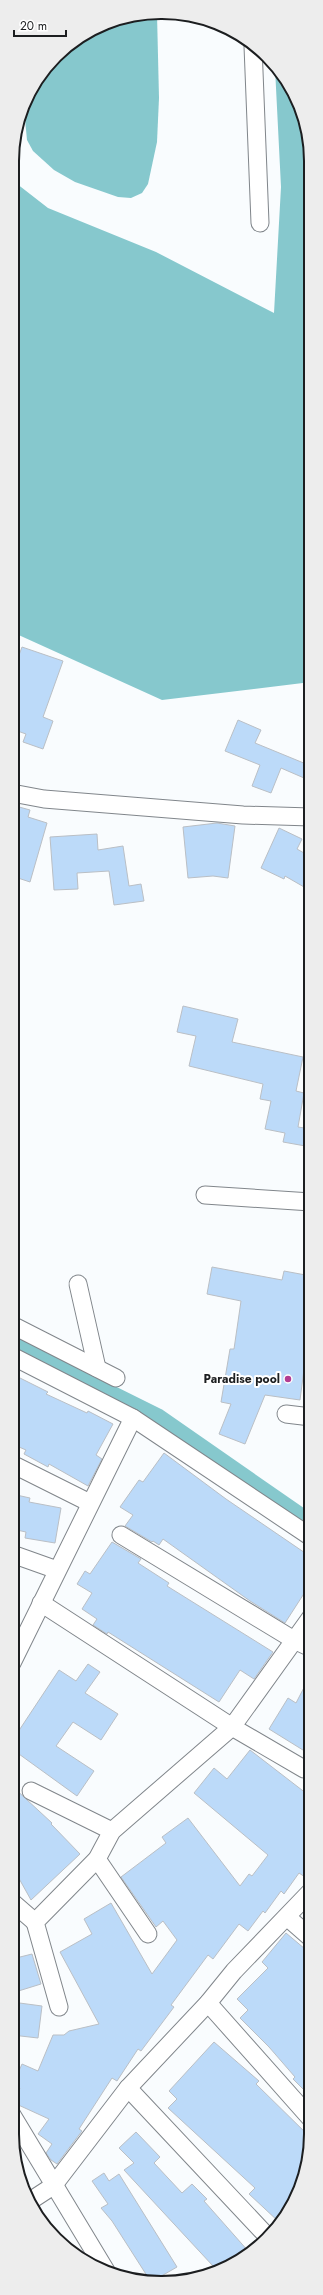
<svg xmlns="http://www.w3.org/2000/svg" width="323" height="2295" font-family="Jost,sans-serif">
<rect width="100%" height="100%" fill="#f9fcfe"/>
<g fill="#86c8cd">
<polygon points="157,14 159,98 157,142 148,184 142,193 131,198 118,197 75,182 54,170 33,151 27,140 24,109 28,95 63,49 114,20"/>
<polygon points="275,68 300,104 311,152 311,682 162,700 12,632 12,180 48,208 156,252 274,313 281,187"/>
</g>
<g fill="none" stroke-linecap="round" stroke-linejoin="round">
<polyline stroke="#86c8cd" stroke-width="18" points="12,1345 157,1417 311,1524"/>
</g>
<g fill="#bcdaf9" stroke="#babfc5">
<polygon points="22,647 63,661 43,717 53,721 43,749 23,742 26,734 12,729 12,674"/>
<polygon points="238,720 261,730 255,743 311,766 311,781 281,768 271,793 252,786 260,765 225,751"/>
<polygon points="12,805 30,810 28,817 47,823 30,882 12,876"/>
<polygon points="217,823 235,826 228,878 213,876 188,878 183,827"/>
<polygon points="279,828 302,839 297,849 311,857 311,891 285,876 284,879 261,868"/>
<polygon points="97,834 98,850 123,846 129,886 141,884 144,901 114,905 109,871 77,873 78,889 54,890 50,837"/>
<polygon points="183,1006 238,1019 232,1042 303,1057 296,1091 304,1093 298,1127 311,1129 311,1147 283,1142 285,1133 265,1129 271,1101 260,1099 263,1084 189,1066 196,1036 177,1032"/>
<polygon points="212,1267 282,1280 284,1271 311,1276 311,1354 306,1354 300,1400 265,1395 245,1444 219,1434 231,1404 221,1402 230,1349 234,1349 241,1301 207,1294"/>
<polygon points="12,1374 48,1392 46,1394 87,1413 88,1411 113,1424 96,1455 102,1459 88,1486 49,1464 48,1467 24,1454 26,1450 12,1444"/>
<polygon points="164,1453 226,1499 311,1557 311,1596 305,1592 285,1623 250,1601 163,1539 159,1545 153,1541 152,1542 125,1526 133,1515 120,1507 139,1480 143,1482"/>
<polygon points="12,1494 30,1498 29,1502 61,1508 55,1543 25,1538 26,1532 12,1529"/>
<polygon points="112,1542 141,1559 138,1563 169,1583 167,1586 273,1652 254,1679 240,1670 219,1702 108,1632 107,1634 93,1625 97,1619 82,1609 92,1593 77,1584 85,1571 90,1574"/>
<polygon points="88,1664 100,1672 85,1693 118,1714 101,1740 73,1722 56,1746 94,1771 77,1796 12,1749 12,1741 59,1670 76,1681"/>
<polygon points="311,1674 311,1755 269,1729 288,1698 296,1703"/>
<polygon points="250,1750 311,1797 311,1881 299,1873 284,1894 281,1891 265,1913 263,1911 248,1931 239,1924 213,1959 208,1955 171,2005 174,2007 141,2051 138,2049 117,2081 112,2078 79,2129 82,2131 57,2164 51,2160 46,2153 52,2144 38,2134 49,2119 14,2103 20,2088 13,2084 22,2064 38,2071 53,2035 64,2035 69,2031 99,2024 60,1952 92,1934 84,1919 111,1903 152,1974 177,1940 163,1921 156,1927 121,1877 166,1843 162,1837 188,1818 240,1886 249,1874 252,1876 268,1855 194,1793 214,1768 227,1779"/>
<polygon points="12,1786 52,1823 51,1824 80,1854 31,1900 12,1866"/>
<polygon points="286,1933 311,1954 311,2097 293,2079 295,2077 269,2047 240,2018 248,2010 237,1999 268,1968 262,1962"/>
<polygon points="32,1954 41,1984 12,1993 12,1959"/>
<polygon points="12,2002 42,2006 38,2038 12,2035"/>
<polygon points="214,2042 259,2081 256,2084 311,2138 295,2200 279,2222 249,2194 255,2188 168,2108 177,2099 169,2091"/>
<polygon points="136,2132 160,2157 154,2163 182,2193 192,2184 207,2199 204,2201 249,2252 219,2270 213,2266 124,2170 134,2163 119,2148"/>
<polygon points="104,2173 109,2181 119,2174 177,2267 151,2282 112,2221 101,2208 108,2204 92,2181"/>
</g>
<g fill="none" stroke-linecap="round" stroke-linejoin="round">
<defs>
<g id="minor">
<polyline points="253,46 260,223"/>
<polyline points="12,793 44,799 243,815 311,817"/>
<polyline points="205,1195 311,1202"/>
<polyline points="78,1284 97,1368"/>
<polyline points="12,1325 116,1378"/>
<polyline points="12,1356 133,1418 311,1537"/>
<polyline points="286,1414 311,1417"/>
<polyline points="12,1464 90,1503"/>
<polyline points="121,1535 294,1640 311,1648"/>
<polyline points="12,1554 57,1570"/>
<polyline points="41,1603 232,1727 304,1769"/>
<polyline points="12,1663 133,1418"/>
<polyline points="31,1791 112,1831"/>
<polyline points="97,1859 148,1934"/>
<polyline points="12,1902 35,1922"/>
<polyline points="287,1917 311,1938"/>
<polyline points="208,2003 311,2119"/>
<polyline points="59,2007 35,1922 97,1859 112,1831 232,1727 311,1617"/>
<polyline points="128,2088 267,2236"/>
<polyline points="12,2115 106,2271"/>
<polyline points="30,2201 53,2186 128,2088 208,2003 234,1971 311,1891"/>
</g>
</defs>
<use href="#minor" stroke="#81868b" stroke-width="19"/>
<use href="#minor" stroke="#fff" stroke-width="17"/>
</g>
<circle fill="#b33c92" stroke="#fff" stroke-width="1.5" cx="288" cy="1379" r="4"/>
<g text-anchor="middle" stroke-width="4" stroke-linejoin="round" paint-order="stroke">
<g font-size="12" font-weight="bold" fill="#1c1e20" stroke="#fff" text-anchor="end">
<text x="280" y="1383">Paradise pool</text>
</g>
</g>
<path d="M0 0H323V2295H0ZM161 19H162A142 142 0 0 1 304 161V2134A142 142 0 0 1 162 2276H161A142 142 0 0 1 19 2134V161A142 142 0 0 1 161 19Z" fill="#ededed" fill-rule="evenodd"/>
<path fill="none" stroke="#1c1e20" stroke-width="2" d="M161 19H162A142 142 0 0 1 304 161V2134A142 142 0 0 1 162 2276H161A142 142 0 0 1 19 2134V161A142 142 0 0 1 161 19Z"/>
<path d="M14 30v6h52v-6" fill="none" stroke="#1c1e20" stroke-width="2"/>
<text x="20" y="30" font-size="12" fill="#1c1e20" stroke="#ffffff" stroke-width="3" paint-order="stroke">20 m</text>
</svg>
